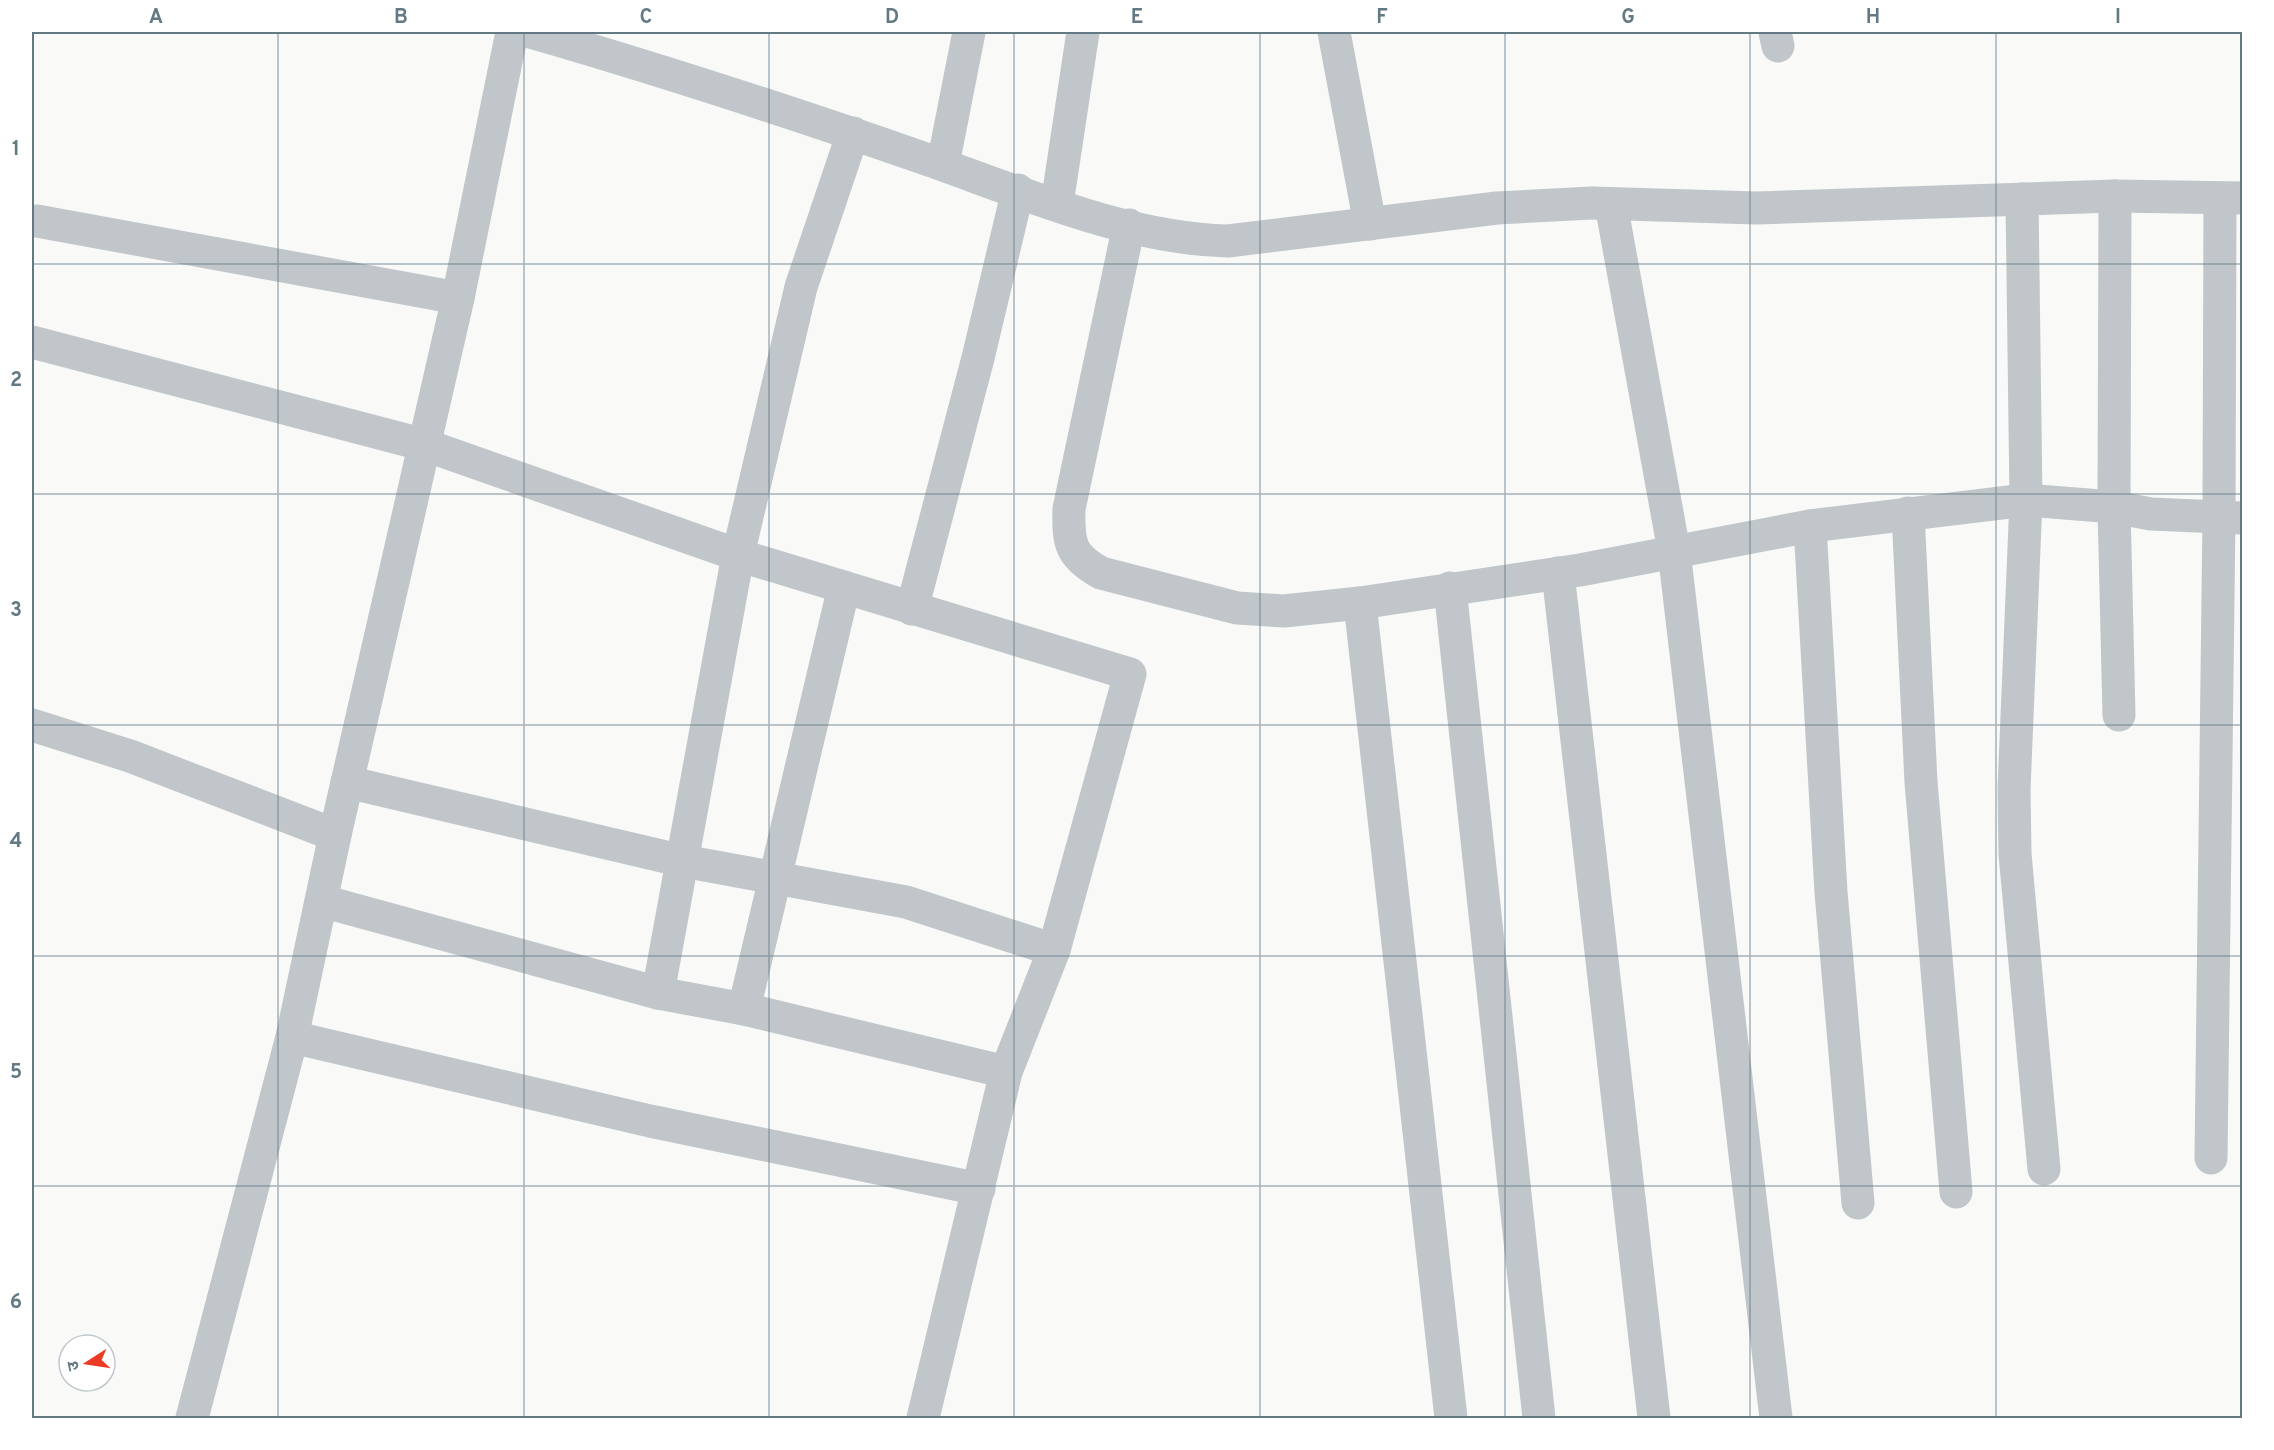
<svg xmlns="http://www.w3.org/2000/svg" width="2274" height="1450" font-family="Overpass,'Noto Sans Devanagari',sans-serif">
<rect width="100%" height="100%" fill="#f9f9f7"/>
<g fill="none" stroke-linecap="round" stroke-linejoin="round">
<g stroke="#c0c6c9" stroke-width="33">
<path d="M 530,32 C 662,70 793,113 923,158 C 1018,191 1126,239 1228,241 L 1497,208 L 1592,203 L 1757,208 L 2115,196 L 2242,198"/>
<polyline points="1334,32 1370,224"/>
<polyline points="1775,32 1778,46"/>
<polyline points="943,164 969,32"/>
<polyline points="2115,196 2114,507 2119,715"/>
<polyline points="2022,199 2026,500 2014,789 2015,854 2044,1169"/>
<polyline points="1057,204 1083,32"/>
<polyline points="1611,204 1674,551 1776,1418"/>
<polyline points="37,221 458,298"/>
<path d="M 1129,225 L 1069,509 C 1068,543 1070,556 1101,573 L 1237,608 L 1284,611 L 1360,603 L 1580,570 L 1810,526 L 2026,500 L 2114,507 L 2151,514 L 2242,518"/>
<polyline points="32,342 425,445 738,555 1130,674 1054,950 1006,1072 923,1418"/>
<polyline points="1908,513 1921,782 1956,1192"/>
<polyline points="1810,526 1831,892 1858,1203"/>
<polyline points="1558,573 1654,1418"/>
<polyline points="1450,588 1539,1418"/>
<polyline points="1360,603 1451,1418"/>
<polyline points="912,609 978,358 1018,190"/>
<polyline points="32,725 130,756 335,835"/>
<polyline points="347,782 683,861 906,902 1054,950"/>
<polyline points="322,901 658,993 744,1009 1006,1072"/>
<polyline points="658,993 738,555 801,287 853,133"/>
<polyline points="744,1009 844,587"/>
<polyline points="292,1037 650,1121 979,1189"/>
<polyline points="2211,1158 2219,517 2220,198"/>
<polyline points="192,1418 292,1037 335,835 458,298 512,32"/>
</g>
</g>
<path fill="none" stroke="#637983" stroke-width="1.5" stroke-opacity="0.55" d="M 278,32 L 278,1418M 524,32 L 524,1418M 769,32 L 769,1418M 1014,32 L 1014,1418M 1260,32 L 1260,1418M 1505,32 L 1505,1418M 1750,32 L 1750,1418M 1996,32 L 1996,1418M 32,264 L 2242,264M 32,494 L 2242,494M 32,725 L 2242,725M 32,956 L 2242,956M 32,1186 L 2242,1186"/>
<rect width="2274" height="1450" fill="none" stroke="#ffffff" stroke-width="66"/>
<g transform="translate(87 1363) rotate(258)"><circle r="28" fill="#ffffff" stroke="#c1c9cd" stroke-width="1.5"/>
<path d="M0-4.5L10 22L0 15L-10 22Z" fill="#ec3b24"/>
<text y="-9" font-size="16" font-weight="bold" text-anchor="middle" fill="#637983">उ</text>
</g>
<rect x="33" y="33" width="2208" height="1384" fill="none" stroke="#637983" stroke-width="2"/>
<g font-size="20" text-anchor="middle" font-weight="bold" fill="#637983">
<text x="156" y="23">A</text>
<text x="401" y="23">B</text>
<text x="646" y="23">C</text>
<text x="892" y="23">D</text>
<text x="1137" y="23">E</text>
<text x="1382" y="23">F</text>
<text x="1628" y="23">G</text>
<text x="1873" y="23">H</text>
<text x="2118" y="23">I</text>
<text x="16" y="155">1</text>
<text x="16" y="386">2</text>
<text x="16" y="616">3</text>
<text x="16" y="847">4</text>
<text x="16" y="1078">5</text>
<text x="16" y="1308">6</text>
</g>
</svg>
